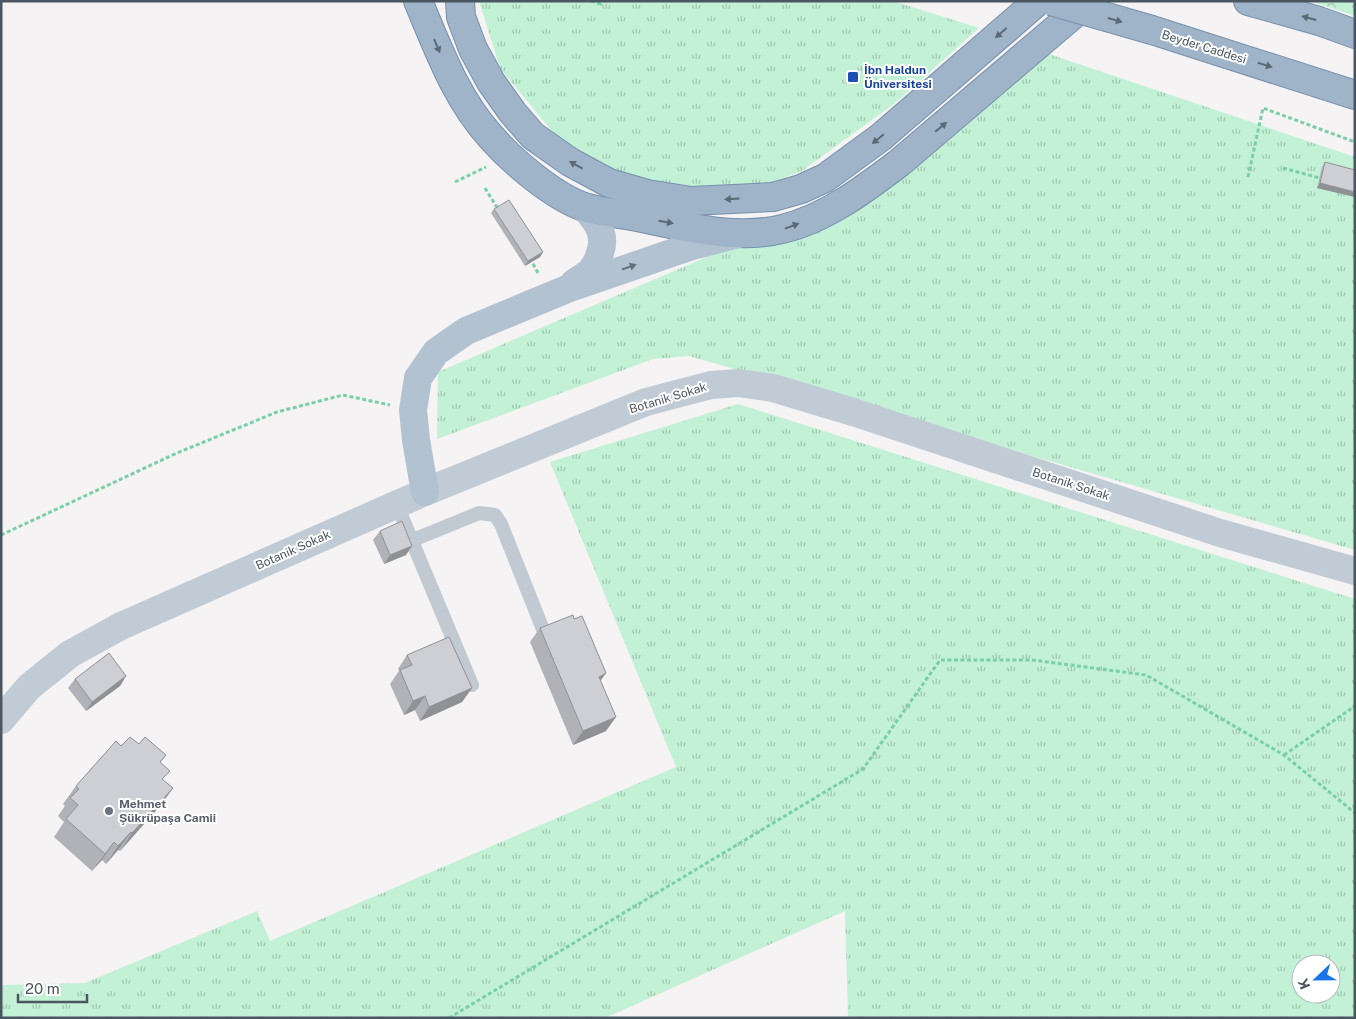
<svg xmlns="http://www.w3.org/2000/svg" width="1356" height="1019" font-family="'Public Sans',sans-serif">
<defs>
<pattern id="grass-tufts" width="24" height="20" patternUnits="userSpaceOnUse" patternTransform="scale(1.25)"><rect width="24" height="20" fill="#c3f1d5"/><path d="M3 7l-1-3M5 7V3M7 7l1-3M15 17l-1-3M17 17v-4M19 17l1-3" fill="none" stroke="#a0c6b0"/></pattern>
<pattern id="forest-crowns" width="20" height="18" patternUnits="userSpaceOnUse" patternTransform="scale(1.25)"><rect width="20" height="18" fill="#c3f1d5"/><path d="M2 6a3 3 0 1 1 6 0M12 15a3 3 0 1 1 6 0" fill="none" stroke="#a0c6b0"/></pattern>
</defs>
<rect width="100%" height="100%" fill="#f5f3f3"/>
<g fill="url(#grass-tufts)" fill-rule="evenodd">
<polygon points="479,1 893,1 979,28 895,103 802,171 767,184 709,188 637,183 561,142 500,68"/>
<polygon points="1040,51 1355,157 1355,550 689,356 653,359 437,439 438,372 709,256 816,219"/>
<path d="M 738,404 L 1355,599 L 1355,1018 L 848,1017 L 845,911 L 605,1018 L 1,1018 L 1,985 L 85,983 L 257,911 L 270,941 L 676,767 L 550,462 ZM 1301,964 L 1331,964 L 1331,994 L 1301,994 Z"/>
</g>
<polygon fill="url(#forest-crowns)" points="1311,1 1355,1 1355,16"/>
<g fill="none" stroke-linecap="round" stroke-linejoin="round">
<defs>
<g id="trunk">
<path d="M 418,1 C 438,48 456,99 491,137 C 513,162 553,196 584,207 C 599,212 617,213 632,216 C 678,225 735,241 782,229 C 825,219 865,189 899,163 L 1089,1"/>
<polyline points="460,1 461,17 473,49 491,82 513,113 533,136 570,162 609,183 647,194 691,201 773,197 801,189 825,178 881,137 1038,1"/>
<polyline points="1248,1 1319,21 1355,34"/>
<polyline points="1152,30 1355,95"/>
</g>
</defs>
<use href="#trunk" stroke="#7690ad" stroke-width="30"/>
<g stroke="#7ad0a6" stroke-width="3" stroke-dasharray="4 2.5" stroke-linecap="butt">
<polyline points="591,1 601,4 602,1"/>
<polyline points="1283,168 1323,179"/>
<polyline points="1248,177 1263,108 1355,142"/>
<polyline points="455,182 486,167"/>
<polyline points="485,188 498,209"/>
<polyline points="530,258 539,275"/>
<polyline points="1,535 177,453 277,412 343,395 390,405"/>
<polyline points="1284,755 1355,706"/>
<polyline points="449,1018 863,769 940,660 1032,660 1146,675 1284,755 1355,813"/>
</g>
<g stroke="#c1cad2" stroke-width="14">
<polyline points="397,505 472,685"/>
<polyline points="413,540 479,513 495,515 501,524 544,632"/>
</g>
<polyline stroke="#c1cbd6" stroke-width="28" points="1,720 29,687 70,654 121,626 425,492 646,402 711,385 738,383 773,388 853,412 1220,533 1355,571"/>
<g stroke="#b3c2d1" stroke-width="28">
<path d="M 574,283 C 579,279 586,276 591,271 C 595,266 598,260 600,253 C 607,234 596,220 584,207"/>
<polyline points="425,492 416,440 413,410 418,378 436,352 466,331 567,289 689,247 738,234"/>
</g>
<use href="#trunk" stroke="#9fb4c9" stroke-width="28"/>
<defs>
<polyline id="trunk-bridge" points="1051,1 1152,30"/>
</defs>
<use href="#trunk-bridge" stroke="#7690ad" stroke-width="30" stroke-linecap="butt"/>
<use href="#trunk-bridge" stroke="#9fb4c9" stroke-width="28"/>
</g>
<g fill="#b0b2b7">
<polygon points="1325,162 1355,170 1355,197 1317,188 1322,167"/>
<polygon points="494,209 543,252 540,257 525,266 491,213"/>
<polygon points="380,531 406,555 384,564 373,540"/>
<polygon points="574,619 606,673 600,681 606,731 573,745 530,642 540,628"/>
<polygon points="407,655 472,688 462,702 420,721 415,710 404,715 390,684 399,671 398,669"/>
<polygon points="126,676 120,686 86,711 68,688 75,679"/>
<polygon points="121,746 166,755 160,763 163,780 173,788 160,806 120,851 118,850 106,864 102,860 92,871 54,837 64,822 58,816 65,806 63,804 76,786"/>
</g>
<g fill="#909195">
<polygon points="1320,183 1355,192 1355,197 1317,188"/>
<polygon points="543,252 540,257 525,266 528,261"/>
<polygon points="412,546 406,555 384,564 390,555"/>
<polygon points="606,673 596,687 599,677"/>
<polygon points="126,676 120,686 86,711 92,702"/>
<polygon points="472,688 462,702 420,721 429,707"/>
<polygon points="425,696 415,710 404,715 413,701"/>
<polygon points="616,717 606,731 573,745 583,731"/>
<polygon points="173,788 160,806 120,851 132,833"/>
<polygon points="131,832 118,850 106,864 118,846"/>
<polygon points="114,842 102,860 92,871 105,854"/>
</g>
<g fill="#cdcfd5" stroke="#909195">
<polygon points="1325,162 1355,170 1355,192 1320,183"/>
<polygon points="509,200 543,252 528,261 494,209"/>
<polygon points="402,521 412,546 390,555 380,531"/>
<polygon points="573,615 574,619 582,616 606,673 599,677 616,717 583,731 540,628"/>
<polygon points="449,637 472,688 429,707 425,696 413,701 400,670 412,665 407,655"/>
<polygon points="109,653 126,676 92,702 75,679"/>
<polygon points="130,737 139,744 145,737 166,755 160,762 170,771 162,779 173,788 132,833 131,832 118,846 114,842 105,854 66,819 78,805 70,798 79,789 76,786 116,741 121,746"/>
</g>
<defs><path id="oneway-solid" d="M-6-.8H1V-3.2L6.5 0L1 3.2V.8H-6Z" transform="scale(1.25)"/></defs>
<g fill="#5b6976">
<use href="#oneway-solid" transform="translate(1309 18) rotate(-165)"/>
<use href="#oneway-solid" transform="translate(1115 20) rotate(16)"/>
<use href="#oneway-solid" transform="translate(1001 33) rotate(139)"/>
<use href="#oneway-solid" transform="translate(437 46) rotate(67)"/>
<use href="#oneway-solid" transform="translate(1265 65) rotate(17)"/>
<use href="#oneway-solid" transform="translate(941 127) rotate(-40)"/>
<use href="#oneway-solid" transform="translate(878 139) rotate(141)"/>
<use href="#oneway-solid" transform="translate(576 165) rotate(-151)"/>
<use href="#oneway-solid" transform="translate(732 199) rotate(177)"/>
<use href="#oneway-solid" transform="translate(666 222) rotate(10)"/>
<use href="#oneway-solid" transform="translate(792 226) rotate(-20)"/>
</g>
<use fill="#64717d" href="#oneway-solid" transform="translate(629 267) rotate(-19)"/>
<rect fill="#1a4fb4" stroke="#fff" stroke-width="2" x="847" y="71" width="12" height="12" rx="2.5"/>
<circle fill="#6b7280" stroke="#fff" stroke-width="2" cx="109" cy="811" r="5"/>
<g text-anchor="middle" stroke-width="4" stroke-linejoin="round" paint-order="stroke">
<g font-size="12" fill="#4a5661" stroke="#fff">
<text transform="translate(1204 47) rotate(17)" y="4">Beyder Caddesi</text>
<text transform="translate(668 398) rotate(-17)" y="4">Botanik Sokak</text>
<text transform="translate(1071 484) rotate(18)" y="4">Botanik Sokak</text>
<text transform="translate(293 550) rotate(-24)" y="4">Botanik Sokak</text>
</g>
<g font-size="12" font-weight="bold" fill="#164399" stroke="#fff" text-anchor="start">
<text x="864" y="74">İbn Haldun<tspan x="864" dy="14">Üniversitesi</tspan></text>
</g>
<g font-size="12" font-weight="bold" fill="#5b616d" stroke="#fff" text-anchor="start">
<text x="119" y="808">Mehmet<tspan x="119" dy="14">Şükrüpaşa Camii</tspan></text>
</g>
</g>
<rect width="1356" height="1019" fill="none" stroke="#4a5661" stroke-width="5"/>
<g transform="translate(1316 979) rotate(248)"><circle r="24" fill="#ffffff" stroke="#b7bbc0"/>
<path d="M0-4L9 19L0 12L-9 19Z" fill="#1a73e8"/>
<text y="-8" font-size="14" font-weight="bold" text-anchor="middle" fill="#4a5661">K</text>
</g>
<path d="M18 994v8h69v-8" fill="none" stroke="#4a5661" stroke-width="2.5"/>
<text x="25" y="994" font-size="15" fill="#4a5661" stroke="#ffffff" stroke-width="4" paint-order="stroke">20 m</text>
</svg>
